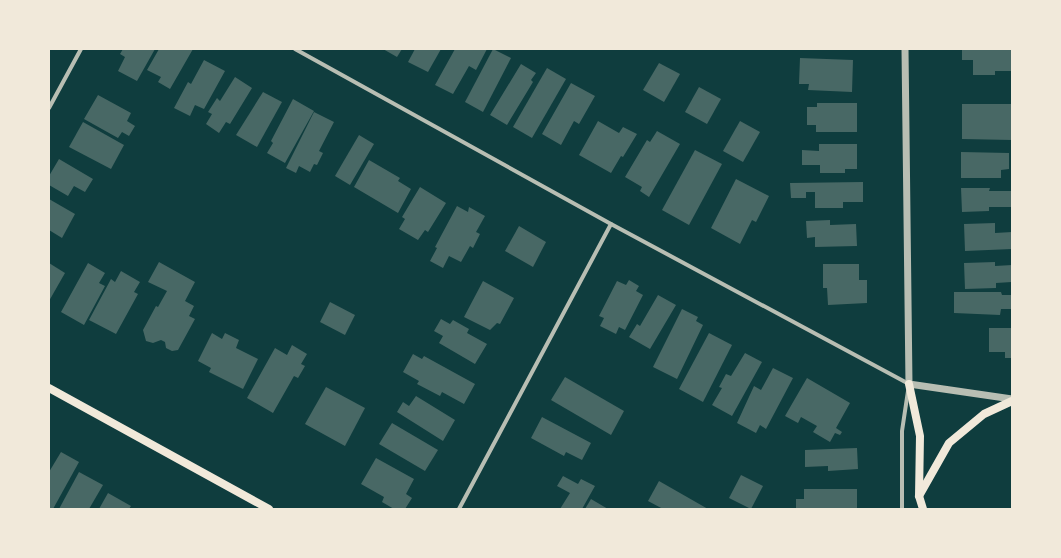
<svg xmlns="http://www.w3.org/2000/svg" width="1061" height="558" font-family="'Public Sans',sans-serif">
<rect width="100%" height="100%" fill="#0f3d3e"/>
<g fill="#486865">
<polygon points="123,49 155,49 137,81 118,71 125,57 120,54"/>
<polygon points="159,49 193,49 170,89 158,82 161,77 147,70"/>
<polygon points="383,49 402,49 397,57"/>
<polygon points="415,49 441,49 428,72 408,62"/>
<polygon points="455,49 487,49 476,70 469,66 453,94 435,85"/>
<polygon points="493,49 511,58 483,112 465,102"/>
<polygon points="962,49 1012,49 1012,71 995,71 995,75 973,75 973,60 962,60"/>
<polygon points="800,58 853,60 852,92 808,90 809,84 799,84"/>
<polygon points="204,60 225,71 204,109 195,105 190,116 174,108 188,82 191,84"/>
<polygon points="659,63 680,74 664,102 643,90"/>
<polygon points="521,64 536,73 531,80 533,82 507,125 490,115"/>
<polygon points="547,68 566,79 532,138 513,127"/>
<polygon points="235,77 252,88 230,124 226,122 219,133 206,124 212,114 208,112 217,98 220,101"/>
<polygon points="571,83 595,96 579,124 574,121 561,145 542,134"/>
<polygon points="699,87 721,99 707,124 685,112"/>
<polygon points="263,92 282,102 257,147 236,135"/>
<polygon points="98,95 131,113 127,121 135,126 129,136 122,132 118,138 84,119"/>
<polygon points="293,99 314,111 285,163 267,153 273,143 271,141"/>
<polygon points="817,103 857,103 857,132 816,132 816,125 807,125 807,107 817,107"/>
<polygon points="962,104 1012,104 1012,140 962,139"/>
<polygon points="314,112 334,122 319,151 323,153 317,165 314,164 310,172 299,166 296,173 286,168"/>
<polygon points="598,121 619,133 623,127 637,134 623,157 621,156 611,173 579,155"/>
<polygon points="740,121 760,132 743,162 723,151"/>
<polygon points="83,122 124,145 111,169 69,147"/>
<polygon points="657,131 680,144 649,197 640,191 642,187 625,177 647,140 650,142"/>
<polygon points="359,135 374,144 350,185 335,176"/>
<polygon points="819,144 857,144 857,169 845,169 845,173 820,173 820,165 802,165 802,150 819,151"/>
<polygon points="695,150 722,164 689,225 662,210"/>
<polygon points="961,152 1009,153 1009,169 1001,170 1001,178 961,178"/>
<polygon points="59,159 93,179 85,192 74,186 68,196 49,185 49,176"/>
<polygon points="369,160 400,178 398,181 411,189 398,213 354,187"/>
<polygon points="736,179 769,196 756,222 752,220 740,244 711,228"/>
<polygon points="863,182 863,202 843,202 843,208 815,208 815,192 806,192 806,198 791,198 790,183"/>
<polygon points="420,187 446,203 428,232 425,230 418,240 399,229 405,219 402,217"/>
<polygon points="961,188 990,188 989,191 1012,191 1012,207 989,207 989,211 962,212"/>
<polygon points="49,199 75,214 62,238 49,230"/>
<polygon points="457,206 468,212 469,207 485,216 476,232 480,234 473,248 470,246 461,262 449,256 443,268 430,261 437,248 435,247"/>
<polygon points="830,220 830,225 856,224 857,246 815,247 815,237 807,238 806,221"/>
<polygon points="995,223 995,233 1012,232 1012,249 965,251 964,224"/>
<polygon points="519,226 546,242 533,267 505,251"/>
<polygon points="159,262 195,282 185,301 194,306 189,316 195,319 178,350 172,351 166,348 165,342 161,340 153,343 146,341 143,330 156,306 158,307 167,291 148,282"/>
<polygon points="995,262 995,266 1012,265 1012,282 996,283 996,288 965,289 964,263"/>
<polygon points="49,263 65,273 49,301"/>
<polygon points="88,263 105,273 99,283 105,286 84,325 61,312"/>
<polygon points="823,264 859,264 859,280 867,280 867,303 828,305 827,288 823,288"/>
<polygon points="121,271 140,282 134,292 138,294 116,334 89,320 111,279 115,282"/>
<polygon points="629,280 639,286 636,291 643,295 625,330 619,327 616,334 600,326 604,318 599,316 617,281 626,285"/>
<polygon points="483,281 514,298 500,324 497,323 490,330 464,317"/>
<polygon points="954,292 1001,292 1002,295 1012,295 1012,309 1001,309 1000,315 954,313"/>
<polygon points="658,295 676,305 650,349 629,337 637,324 640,326"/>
<polygon points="330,302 355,315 345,335 320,322"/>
<polygon points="682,309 698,317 696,321 703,325 677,379 653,367"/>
<polygon points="441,319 450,324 453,320 469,329 467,333 487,344 475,364 439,343 443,336 434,331"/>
<polygon points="989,328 1012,328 1012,358 1005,358 1005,352 989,352"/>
<polygon points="212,333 222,339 225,333 239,340 236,348 258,359 243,389 209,372 211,368 198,361"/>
<polygon points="709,333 732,345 703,402 679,389"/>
<polygon points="292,345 307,354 301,364 305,366 298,378 294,376 273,413 247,398 275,348 287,355"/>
<polygon points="745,353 762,362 732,416 712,405 722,388 719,387 726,374 731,376"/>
<polygon points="413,354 422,359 424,356 475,384 464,404 442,392 440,396 417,384 419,381 403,372"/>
<polygon points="773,368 793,378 766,429 760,425 756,433 737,423 754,386 761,390"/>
<polygon points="565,377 624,411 611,435 551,400"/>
<polygon points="807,378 850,403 836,428 842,432 840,435 835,433 830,442 813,432 817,426 801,417 798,423 785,416"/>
<polygon points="326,387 365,408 345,446 305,424"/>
<polygon points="416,396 455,420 443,441 397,412 403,402 409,406"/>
<polygon points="542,417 591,443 582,460 566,452 564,456 531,438"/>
<polygon points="392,423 438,450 425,471 379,444"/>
<polygon points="857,448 858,469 828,471 828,466 805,467 805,450"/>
<polygon points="61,452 79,462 53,509 49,509 49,472"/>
<polygon points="376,458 414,479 406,494 412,498 405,509 394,509 382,502 384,497 361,484"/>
<polygon points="79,472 103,485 89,509 59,509"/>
<polygon points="741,475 763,486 751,509 729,498"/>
<polygon points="563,476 578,484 581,479 595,486 582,509 560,509 570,493 557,486"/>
<polygon points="659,481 708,509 663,509 648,501"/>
<polygon points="804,489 857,489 857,509 796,509 796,499 804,499"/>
<polygon points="108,493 131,506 129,509 99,509"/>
<polygon points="591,499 608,509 585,509"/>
</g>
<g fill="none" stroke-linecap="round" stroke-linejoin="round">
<g stroke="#b8beb3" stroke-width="4">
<polyline points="295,49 611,224 909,384"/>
<polyline points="49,108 81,49"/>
<polyline points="459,509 611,224"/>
<polyline points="902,509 902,431 908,391"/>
</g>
<polyline stroke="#b8beb3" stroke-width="7" points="905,49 909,384 1012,399"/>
<g stroke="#f1e9da" stroke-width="8">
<polyline points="909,384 920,436 919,496 923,509"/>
<polyline points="49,388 269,509"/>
<polyline points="919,496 949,443 984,414 1012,401"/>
</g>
</g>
<rect width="1061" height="558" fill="none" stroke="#f1e9da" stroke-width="100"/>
</svg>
